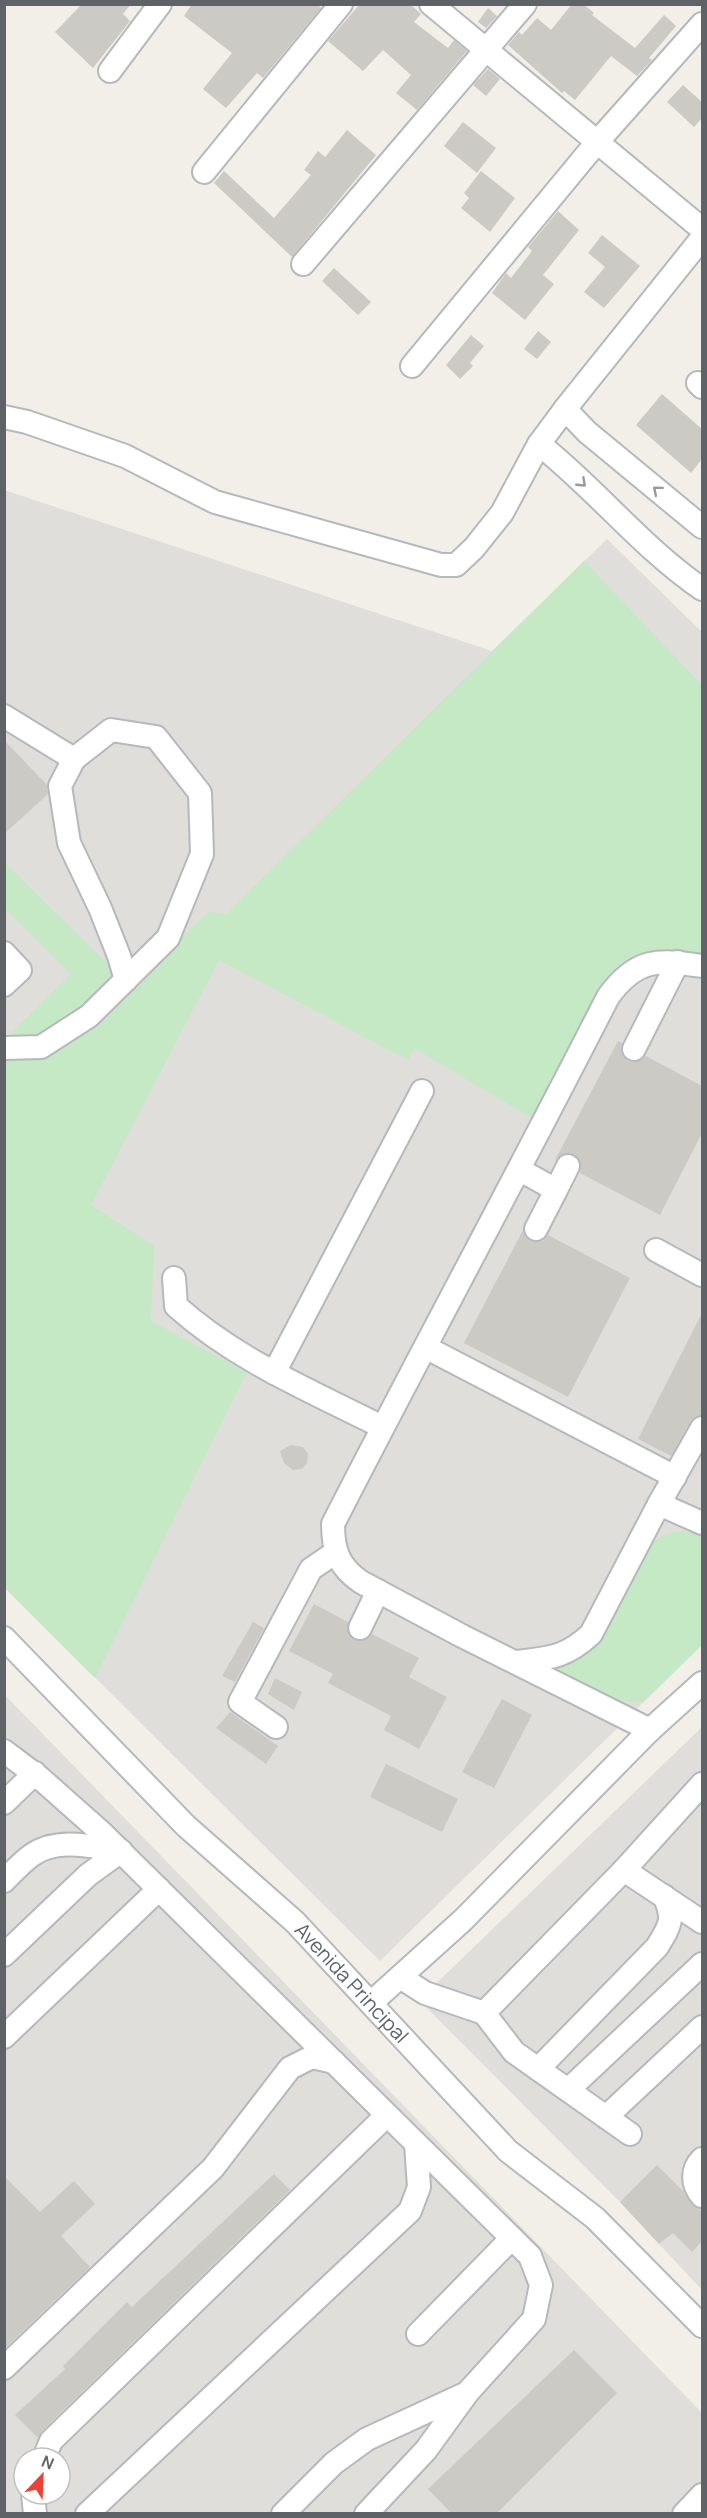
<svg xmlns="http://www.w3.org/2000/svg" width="707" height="2518" font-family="Manrope,sans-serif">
<rect width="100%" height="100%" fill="#f1efe8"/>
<g fill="#e0deda" fill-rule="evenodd">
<polygon points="4,490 492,651 607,539 702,632 702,1645 380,1961 5,1588"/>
<path d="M 4,1694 L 702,2413 L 702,2513 L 5,2513 ZM 24,2458 L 60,2458 L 60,2494 L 24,2494 Z"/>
<polygon points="702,1727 702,2290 620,2202 419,2000"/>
</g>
<g fill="#c5e8c5">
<polygon points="584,561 702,685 702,956 673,951 634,957 605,984 533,1119 414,1048 408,1060 219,960 91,1205 154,1246 151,1321 247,1372 95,1678 5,1588 5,1060 49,1052 71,1044 208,912 226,914"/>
<path d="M 4,862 L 115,971 C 93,993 59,1039 25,1037 C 20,1037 15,1035 11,1033 L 71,974 L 5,909 Z"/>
<path d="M 677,1531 L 694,1531 L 702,1535 L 702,1645 L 642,1702 C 611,1704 581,1682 554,1670 L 572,1664 L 603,1636 L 652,1543 L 663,1535 Z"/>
</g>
<g fill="#cccac5">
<polygon points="82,4 131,4 123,14 130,21 93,68 55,32"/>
<polygon points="192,4 317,4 321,8 263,78 257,73 226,108 203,89 232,53 184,16"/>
<polygon points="360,4 410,4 421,14 414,22 448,48 454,40 467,51 417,110 396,93 411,75 383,50 363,71 328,41"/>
<polygon points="572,4 583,4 594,13 592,15 635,48 664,15 676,26 649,58 652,60 637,76 611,56 575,100 564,91 562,93 508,45 519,32 522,35 537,18 551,30"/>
<polygon points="488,8 497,16 486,28 478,22"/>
<polygon points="488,69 500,79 486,96 473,85"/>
<polygon points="683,85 702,102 702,118 694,127 667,102"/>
<polygon points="463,122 496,148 477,173 444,146"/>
<polygon points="347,130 376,155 292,257 214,183 224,171 274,218 311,175 304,170 318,151 325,157"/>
<polygon points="481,171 515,198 490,232 461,208 469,198 464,193"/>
<polygon points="558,211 579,230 543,275 554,284 525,320 492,293 506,273 511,278 532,251 528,247"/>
<polygon points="602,235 640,266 604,308 584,292 605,267 588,253"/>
<polygon points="334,268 371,302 358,315 322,281"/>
<polygon points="538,331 551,342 537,359 524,349"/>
<polygon points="471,335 484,346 470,363 473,366 460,379 446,365"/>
<polygon points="662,394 702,429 702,459 691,473 636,425"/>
<polygon points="4,740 47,785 48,794 4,834"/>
<polygon points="618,1041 622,1043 621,1050 627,1061 635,1062 646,1056 702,1086 702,1133 660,1215 580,1173 581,1165 575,1154 567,1153 555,1160"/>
<polygon points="523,1230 525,1237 530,1241 543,1241 548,1235 630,1278 568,1397 464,1343"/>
<polygon points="702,1313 702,1415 696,1416 691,1421 671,1456 638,1439"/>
<polygon points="291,1445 303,1447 308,1454 307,1463 302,1469 293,1470 284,1463 280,1451"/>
<polygon points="314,1604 348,1622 347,1630 354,1640 362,1641 372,1634 419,1658 409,1677 447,1697 419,1749 384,1730 391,1716 328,1683 333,1674 289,1651"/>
<polygon points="253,1622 264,1628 235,1682 222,1676"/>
<polygon points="275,1678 302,1692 294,1710 268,1694"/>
<polygon points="502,1699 532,1715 494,1788 462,1772"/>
<polygon points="230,1712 278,1746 266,1764 216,1728"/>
<polygon points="386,1764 458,1799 442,1832 370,1797"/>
<polygon points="657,2165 683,2191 691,2204 702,2211 702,2241 692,2252 673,2233 659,2244 620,2202"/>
<polygon points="274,2174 290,2190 42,2431 38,2438 15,2415 65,2369 63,2366 127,2302 132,2307"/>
<polygon points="4,2176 40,2212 74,2181 95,2204 61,2236 90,2267 4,2349"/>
<polygon points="574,2350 617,2393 496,2514 452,2514 428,2489"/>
</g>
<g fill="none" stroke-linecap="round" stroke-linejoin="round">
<defs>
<g id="minor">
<polyline points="431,4 702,229"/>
<polyline points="110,71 160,4"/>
<polyline points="204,172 341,4"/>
<polyline points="303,264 525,4"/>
<polyline points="412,366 598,141 702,24"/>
<polyline points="698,383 702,387"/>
<polyline points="565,409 587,432 702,527"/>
<polyline points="4,417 27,422 125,456 215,502 441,565 456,565 474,548 502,513 539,444 565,409 702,238"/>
<path d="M 539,444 C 596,489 642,548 702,589"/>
<polyline points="4,716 74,759"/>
<polyline points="4,953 20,970 4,985"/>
<polyline points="4,1048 41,1047 89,1016 168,938 202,854 200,793 156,737 111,730 74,759 60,786 69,843 100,908 119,956 126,980"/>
<polyline points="634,1049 678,962"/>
<polyline points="520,1170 556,1190 568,1166"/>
<polyline points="536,1229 556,1190"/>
<polyline points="656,1250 702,1275"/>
<path d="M 174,1278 L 176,1306 C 236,1360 311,1391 382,1427"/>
<polyline points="427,1348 675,1477"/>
<polyline points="274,1373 422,1091"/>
<polyline points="659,1504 702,1523"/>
<polyline points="360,1628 378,1591"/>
<path id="s1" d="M 4,1638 L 186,1826 L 295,1922 L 508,2151 L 595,2218 L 702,2326"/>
<path d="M 516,1662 C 550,1658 565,1658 591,1634 L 659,1504 L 702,1428"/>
<polyline points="276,1727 240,1702 311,1569 336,1552"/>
<path d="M 650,1730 L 462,1636 L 361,1582 C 339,1567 333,1551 333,1524 C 423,1348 518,1174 608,997 C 636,958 658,959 702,966"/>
<polyline points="4,1751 40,1778 102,1833 530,2256 541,2285 534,2319 468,2392 426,2450 366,2514"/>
<polyline points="4,1803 35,1773"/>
<polyline points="624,1870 702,1922"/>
<path d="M 4,1881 C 13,1872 22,1862 32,1855 C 58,1837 93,1847 121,1851"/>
<polyline points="4,1955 88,1875 121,1851"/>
<polyline points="400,1977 425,1993 484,2013 624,1870 702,1784"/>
<polyline points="372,2002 463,1920 650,1730 702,1683"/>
<polyline points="484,2013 514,2052 630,2134"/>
<polyline points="4,2037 159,1889"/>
<path d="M 538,2069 L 657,1947 C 670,1926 675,1919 664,1896"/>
<polyline points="568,2090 702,1964"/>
<polyline points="606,2117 702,2027"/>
<path d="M 702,2159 C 691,2170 692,2185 702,2196"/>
<polyline points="418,2334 512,2238"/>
<polyline points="4,2368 213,2168 290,2068 312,2057 334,2062"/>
<polyline points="44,2458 51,2441 387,2115"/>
<polyline points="33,2494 35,2514"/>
<polyline points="87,2514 410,2211 419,2187 416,2144"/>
<polyline points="283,2514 334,2463 367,2439 467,2393"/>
<polyline points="684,2514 702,2495"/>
</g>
</defs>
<use href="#minor" stroke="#b5b8bc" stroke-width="26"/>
<use href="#minor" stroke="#fff" stroke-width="22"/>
</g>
<defs><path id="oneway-chevron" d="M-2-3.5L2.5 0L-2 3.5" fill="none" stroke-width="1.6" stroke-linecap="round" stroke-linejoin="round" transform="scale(1.5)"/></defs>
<g stroke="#979a9d">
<use href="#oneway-chevron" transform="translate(582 483) rotate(43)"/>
<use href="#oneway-chevron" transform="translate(657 490) rotate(-140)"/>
</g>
<g text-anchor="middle" stroke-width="4.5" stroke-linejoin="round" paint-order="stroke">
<g font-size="20" fill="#5f6368" stroke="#fff">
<text dy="7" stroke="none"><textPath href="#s1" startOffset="490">Avenida Principal</textPath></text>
</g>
</g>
<rect width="707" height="2518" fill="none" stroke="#5f6368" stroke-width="12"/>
<g transform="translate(42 2476) rotate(23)"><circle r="28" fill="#ffffff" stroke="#bfc1c3" stroke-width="1.5"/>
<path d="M0-4.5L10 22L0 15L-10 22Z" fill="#ea4335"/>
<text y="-9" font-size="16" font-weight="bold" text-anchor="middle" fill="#5f6368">N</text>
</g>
</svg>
